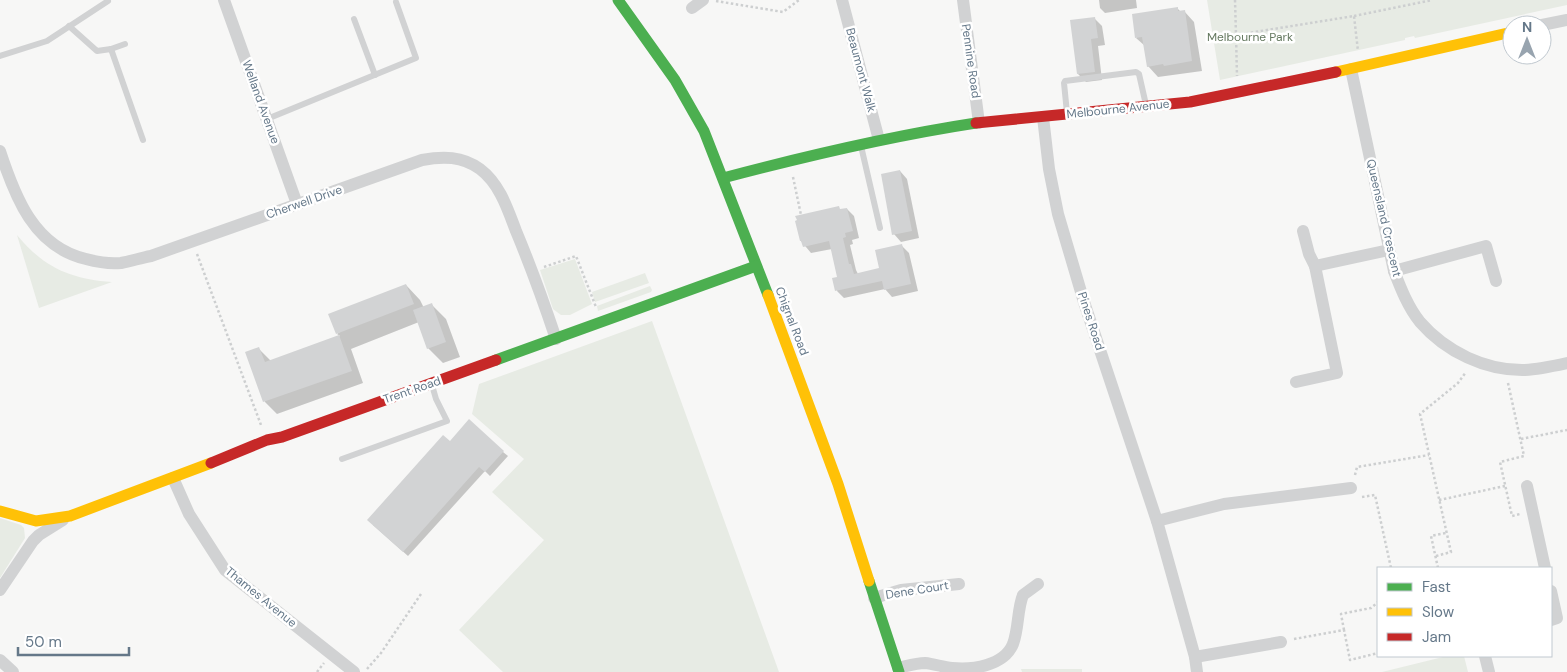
<svg xmlns="http://www.w3.org/2000/svg" width="1567" height="672" font-family="'DM Sans',sans-serif">
<rect width="100%" height="100%" fill="#f7f7f6"/>
<g fill="#e7ebe4">
<polygon points="1207,0 1567,0 1567,5 1415,38 1414,36 1405,38 1405,40 1220,80"/>
<path d="M 17,235 C 44,268 71,279 112,282 L 39,308 Z"/>
<polygon points="575,259 592,304 570,315 561,315 553,309 540,270"/>
<polygon points="645,273 649,283 595,302 592,292"/>
<polygon points="650,286 652,290 651,292 598,311 597,306"/>
<polygon points="652,321 779,672 503,672 459,630 544,540 492,492 524,459 472,414 479,384"/>
<polygon points="0,518 21,525 24,528 25,538 0,578"/>
<polygon points="1447,656 1464,656 1468,672 1382,672"/>
<polygon points="1021,669 1082,669 1082,672 1022,672"/>
</g>
<g fill="#0003">
<polygon points="1099,0 1136,0 1137,8 1105,13 1100,8"/>
<polygon points="1177,8 1181,12 1184,11 1194,22 1202,71 1158,77 1148,66 1145,46 1136,38"/>
<polygon points="1094,18 1102,26 1105,45 1098,46 1102,80 1086,82 1078,74"/>
<polygon points="900,171 907,179 919,238 901,242 894,234"/>
<polygon points="847,209 854,216 859,238 852,240 853,244 850,245 856,270 858,274 880,269 902,246 909,253 918,291 892,297 885,289 844,298 837,291 839,278 832,249 811,253 801,241 841,210"/>
<polygon points="406,285 420,300 424,308 432,305 446,319 460,357 443,363 428,348 419,322 351,349 363,383 277,414 265,402 247,353 259,349 271,361 340,336 337,334"/>
<polygon points="450,442 503,452 508,456 490,476 485,471 408,556 373,525"/>
</g>
<g fill="#d2d3d4">
<polygon points="1178,7 1178,11 1185,10 1192,61 1164,66 1163,64 1147,67 1142,37 1135,38 1132,14"/>
<polygon points="1095,17 1098,38 1091,39 1095,72 1077,74 1070,20"/>
<polygon points="900,170 912,231 892,235 881,174"/>
<polygon points="839,206 840,209 847,208 853,231 845,233 846,237 843,238 849,264 851,264 854,274 879,268 875,250 902,244 911,284 884,290 882,281 835,291 832,278 837,277 829,241 803,247 801,241 800,241 795,221 797,220 795,216"/>
<polygon points="406,284 414,304 336,334 328,314"/>
<polygon points="432,303 446,342 427,349 413,310"/>
<polygon points="339,335 352,371 263,402 245,352 259,347 265,362"/>
<polygon points="469,419 504,451 485,472 479,467 403,552 367,520 443,435 450,441"/>
</g>
<g fill="none" stroke-linecap="round" stroke-linejoin="round">
<g stroke="#cdcfd0" stroke-width="2.5" stroke-dasharray="2.5 2.5" stroke-linecap="butt">
<polyline points="1235,0 1236,35 1354,16 1358,51"/>
<polyline points="716,1 783,12 799,0"/>
<polyline points="1354,16 1432,0"/>
<polyline points="1236,35 1237,76"/>
<polyline points="793,177 801,215"/>
<polyline points="197,254 261,425"/>
<polyline points="544,267 576,256 596,307"/>
<polyline points="1508,383 1524,456 1500,462 1512,516 1520,514"/>
<polyline points="1521,439 1567,430"/>
<polyline points="1355,475 1357,467 1429,455"/>
<polyline points="1362,497 1375,495 1391,568"/>
<polyline points="1439,500 1505,486"/>
<polyline points="1436,556 1451,552 1420,414 1458,383 1466,372"/>
<polyline points="1438,568 1431,536 1446,533"/>
<polyline points="1344,630 1341,614 1371,608 1378,602"/>
<polyline points="1294,639 1344,630 1350,660 1378,653"/>
<polyline points="367,669 381,653 421,594"/>
<polyline points="317,672 324,663"/>
</g>
<g stroke="#d1d2d3" stroke-width="6">
<polyline points="354,19 375,75"/>
<polyline points="69,26 97,51 111,49 125,44"/>
<polyline points="111,49 143,140"/>
<polyline points="0,56 47,41 108,1"/>
<polyline points="1067,113 1064,83 1065,81 1136,72 1139,74 1146,105"/>
<polyline points="267,119 416,58 396,2"/>
<polyline points="861,146 880,228"/>
<polyline points="342,459 447,421 436,399 432,385"/>
</g>
<g stroke="#d1d2d3" stroke-width="12">
<polyline points="224,0 297,204"/>
<polyline points="842,0 879,140"/>
<polyline points="963,0 979,123"/>
<polyline points="692,8 703,0"/>
<polyline points="1542,25 1567,20"/>
<path d="M 1351,69 L 1394,271 C 1401,289 1408,307 1420,322 C 1446,352 1486,371 1525,370 C 1539,369 1553,366 1567,363"/>
<polyline points="1043,117 1049,169 1058,214 1084,302 1157,521 1195,657 1197,672"/>
<path d="M 0,151 C 15,197 34,247 86,259 C 97,262 110,264 121,263 C 131,261 141,258 151,256 L 422,160 C 443,156 462,156 480,169 C 500,184 508,210 516,231 C 531,267 544,303 556,339"/>
<polyline points="1303,231 1309,254 1315,266"/>
<polyline points="1394,271 1486,246 1496,281"/>
<polyline points="1296,382 1337,373 1315,266 1389,250"/>
<polyline points="173,478 189,514 225,570 354,672"/>
<polyline points="1527,486 1545,568"/>
<polyline points="1157,521 1224,504 1351,488"/>
<polyline points="0,590 33,541 39,535 63,520"/>
<polyline points="1551,591 1557,618 1551,620"/>
<polyline points="874,598 901,590 959,584"/>
<polyline points="1485,656 1489,672"/>
<polyline points="1195,657 1281,642"/>
<polyline points="0,660 13,672"/>
<path d="M 898,668 C 907,666 916,663 925,663 C 934,664 943,667 952,668 C 972,670 1004,666 1013,644 C 1019,628 1017,610 1023,595 L 1038,584"/>
</g>
<g stroke="#4caf50" stroke-width="11">
<polyline points="618,0 675,80 704,131 768,295"/>
<path d="M 723,178 C 806,156 891,136 976,123"/>
<polyline points="496,360 756,266"/>
<polyline points="869,581 899,672"/>
</g>
<g stroke="#ffc107" stroke-width="11">
<polyline points="1336,72 1512,32"/>
<polyline points="768,295 838,484 869,581"/>
<polyline points="0,511 36,521 70,516 211,463"/>
</g>
<g stroke="#c62828" stroke-width="11">
<polyline points="976,123 1190,102 1336,72"/>
<polyline points="211,463 267,440 282,437 496,360"/>
</g>
</g>
<g text-anchor="middle" stroke-width="5" stroke-linejoin="round" paint-order="stroke">
<g font-size="12" fill="#667a61" stroke="#fff">
<text x="1250" y="41">Melbourne Park</text>
</g>
<g font-size="12" fill="#657889" stroke="#fff">
<text transform="translate(971 61) rotate(82)" y="4">Pennine Road</text>
<text transform="translate(861 70) rotate(75)" y="4">Beaumont Walk</text>
<text transform="translate(261 102) rotate(70)" y="4">Welland Avenue</text>
<text transform="translate(1118 109) rotate(-6)" y="4">Melbourne Avenue</text>
<text transform="translate(304 202) rotate(-19)" y="4">Cherwell Drive</text>
<text transform="translate(1384 218) rotate(77)" y="4">Queensland Crescent</text>
<text transform="translate(792 321) rotate(69)" y="4">Chignal Road</text>
<text transform="translate(1091 321) rotate(72)" y="4">Pines Road</text>
<text transform="translate(412 390) rotate(-19)" y="4">Trent Road</text>
<text transform="translate(917 590) rotate(-9)" y="4">Dene Court</text>
<text transform="translate(261 597) rotate(39)" y="4">Thames Avenue</text>
</g>
</g>
<rect x="1377" y="567" width="175" height="90" fill="#ffffff" stroke="#c1c9d0"/>
<rect x="1387" y="583" width="25" height="8" fill="#4caf50" stroke="#c1c9d0"/>
<text x="1422" y="592" font-size="15" fill="#657889">Fast</text>
<rect x="1387" y="608" width="25" height="8" fill="#ffc107" stroke="#c1c9d0"/>
<text x="1422" y="617" font-size="15" fill="#657889">Slow</text>
<rect x="1387" y="633" width="25" height="8" fill="#c62828" stroke="#c1c9d0"/>
<text x="1422" y="642" font-size="15" fill="#657889">Jam</text>
<g transform="translate(1527 40)"><circle r="24" fill="#ffffff" stroke="#c1c9d0"/>
<path d="M0-4L9 19L0 12L-9 19Z" fill="#98a4af"/>
<text y="-8" font-size="14" font-weight="bold" text-anchor="middle" fill="#657889">N</text>
</g>
<path d="M18 647v8h111v-8" fill="none" stroke="#657889" stroke-width="2.5"/>
<text x="25" y="647" font-size="15" fill="#657889" stroke="#ffffff" stroke-width="4" paint-order="stroke">50 m</text>
</svg>
